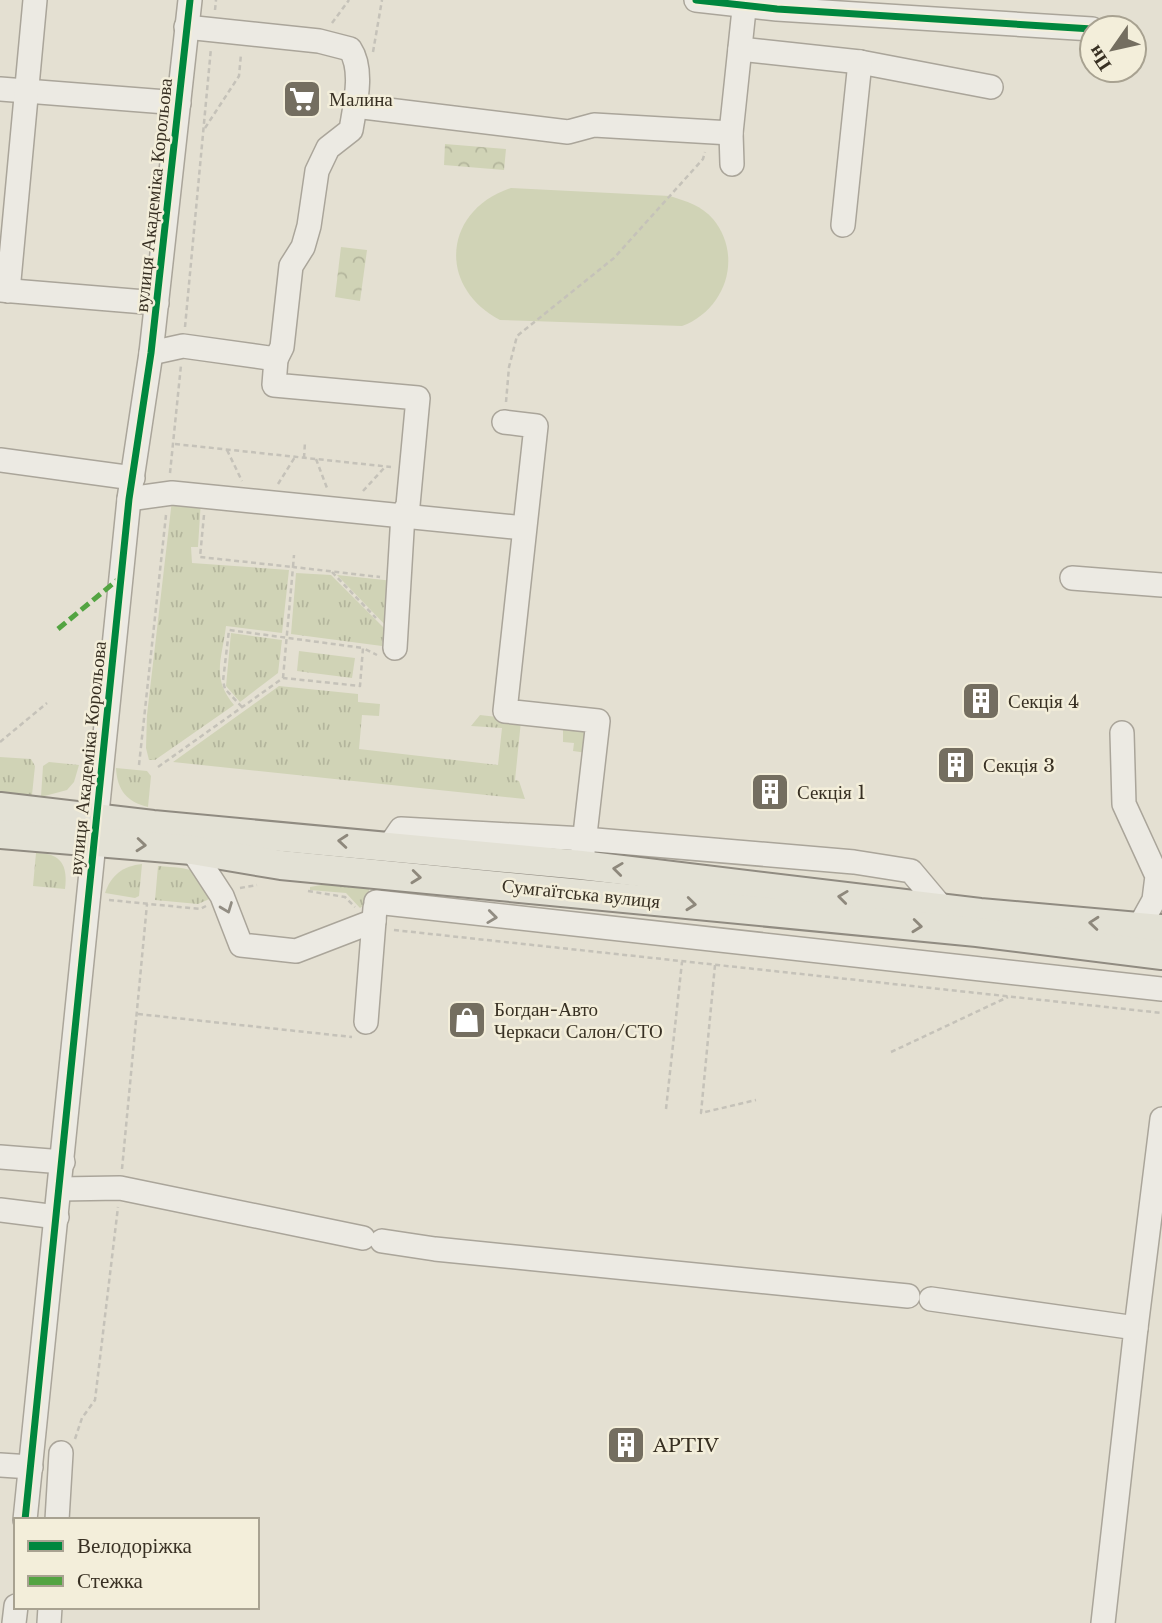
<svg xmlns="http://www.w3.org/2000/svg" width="1162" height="1623" font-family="'Libre Baskerville',serif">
<defs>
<pattern id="grass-tufts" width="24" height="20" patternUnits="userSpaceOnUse" patternTransform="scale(1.75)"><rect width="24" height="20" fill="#d0d3b6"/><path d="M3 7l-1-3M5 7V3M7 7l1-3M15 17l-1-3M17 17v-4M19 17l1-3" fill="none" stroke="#b3b59c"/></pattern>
<pattern id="forest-crowns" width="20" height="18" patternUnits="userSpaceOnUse" patternTransform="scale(1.75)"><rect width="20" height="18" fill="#d0d3b6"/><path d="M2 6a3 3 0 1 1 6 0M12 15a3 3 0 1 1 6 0" fill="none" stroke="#b3b59c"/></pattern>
</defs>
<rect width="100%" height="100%" fill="#e4e0d2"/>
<g fill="url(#grass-tufts)">
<path d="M 172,500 L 201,500 L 198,547 L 191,547 L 192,563 L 289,570 L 282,633 L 226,626 C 222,660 211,677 234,705 L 155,760 L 149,760 L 146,748 L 147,715 Z"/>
<polygon points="296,573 331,575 390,634 389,638 383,637 382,646 291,634"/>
<polygon points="337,575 394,581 390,630"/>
<polygon points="231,633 282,640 278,673 240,702 226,686"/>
<polygon points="299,651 355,658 352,678 297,671"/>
<polygon points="279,686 358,694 358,702 380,704 379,716 362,715 359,749 498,765 502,728 471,726 480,715 586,727 587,753 573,751 574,743 563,742 563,725 521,721 515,780 519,781 525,799 173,762"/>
<polygon points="0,757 31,759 35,766 32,795 0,792"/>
<polygon points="49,762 79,765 74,782 67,790 41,797 43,766"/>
<path d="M 116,768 L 147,771 L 151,776 L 148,807 C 127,802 117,790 116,768 Z"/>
<path d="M 36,853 C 61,853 68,865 65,889 L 33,886 Z"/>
<path d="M 142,864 L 139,896 L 135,898 L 105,893 C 111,875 123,866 142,864 Z"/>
<path d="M 158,866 C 194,869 194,866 214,897 L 198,904 L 155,900 Z"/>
<polygon points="332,883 369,887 369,901 360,908 346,893 310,890 310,887"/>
</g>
<g fill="url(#forest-crowns)">
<polygon points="445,144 506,149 504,170 444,165"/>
<polygon points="341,247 367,250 360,301 335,297"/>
</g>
<path fill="#d0d3b6" d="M 511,188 L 670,196 C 686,201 702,206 713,219 C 744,257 725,310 682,326 L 500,320 C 436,286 444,210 511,188 Z"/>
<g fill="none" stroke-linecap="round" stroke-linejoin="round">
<defs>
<g id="minor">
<polyline points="696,0 777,9 1092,29"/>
<polyline points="740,49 860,62 991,87"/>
<polyline points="0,89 179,103"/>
<polyline points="355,106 568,132 594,125 731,133 745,0"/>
<polyline points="731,133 732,164"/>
<polyline points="843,225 860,62"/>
<polyline points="0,290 157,303"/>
<polyline points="8,291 35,0"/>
<path d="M 151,353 L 183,346 L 276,359 L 282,347 L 291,266 L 303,247 L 309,226 L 317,171 L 328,148 L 351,130 C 355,105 364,70 350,49 L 319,41 L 186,27"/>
<polyline points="276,359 274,385 418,398 408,505 403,514 395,648"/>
<polyline points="504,422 536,426 505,711 598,721 583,852"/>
<polyline points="0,460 133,478"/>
<polyline points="129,499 172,493 524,528"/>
<polyline points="1072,578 1162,585"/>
<polyline points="1122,733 1124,804 1157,876 1154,900 1139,927"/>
<polyline points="390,845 401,829 584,839 854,862 911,871 943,909"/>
<polyline points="192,850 222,896 241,945 296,951 374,921"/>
<polyline points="376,902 1162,989"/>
<polyline points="366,1022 375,908"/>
<polyline points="0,1157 63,1162"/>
<polyline points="60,1189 120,1188 363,1238"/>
<polyline points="0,1210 57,1217"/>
<polyline points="382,1241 435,1249 908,1296"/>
<polyline points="931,1299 1136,1328 1103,1623"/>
<polyline points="1136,1328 1162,1119"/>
<polyline points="0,1465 31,1467"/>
<polyline points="25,1520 129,499 151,353 190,0"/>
<polyline points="57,1520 61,1453"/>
<polyline points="14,1623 16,1606"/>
<polyline points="49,1623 50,1607"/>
</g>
<g id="major">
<polyline points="0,807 153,825 581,865 980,913 1162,929"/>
<polyline points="0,834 192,850 281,865 977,932 1162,955"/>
</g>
</defs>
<use href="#minor" stroke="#aaa59a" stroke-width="26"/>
<use href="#major" stroke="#908b81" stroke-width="32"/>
<g stroke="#c5c2b9" stroke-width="2.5" stroke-dasharray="5 3.5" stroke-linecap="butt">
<polyline points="215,10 216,0"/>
<polyline points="332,23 349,0"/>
<polyline points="373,52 382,0"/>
<polyline points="205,128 239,76 241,54"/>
<polyline points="185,327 211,48"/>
<polyline points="506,402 509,367 517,336 614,258 703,159 705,152"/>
<polyline points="175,444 391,467"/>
<polyline points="227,450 242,481"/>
<polyline points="304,458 305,442"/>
<polyline points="316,459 327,488"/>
<polyline points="170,473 181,365"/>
<polyline points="278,484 295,457"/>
<polyline points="363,491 385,467"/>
<polyline points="204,515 200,557 293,567 294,555"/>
<polyline points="332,572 376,618"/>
<polyline points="283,678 293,567 380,577"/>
<polyline points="242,707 225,689 223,681 229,630 363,648"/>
<polyline points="0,742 47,703"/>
<polyline points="139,765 166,515"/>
<polyline points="158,767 283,678 360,686 363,648 377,655"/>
<polyline points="240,888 257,885"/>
<polyline points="308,891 345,897 355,907"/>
<polyline points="109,900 200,909 206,906"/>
<polyline points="394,930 1162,1013"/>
<polyline points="715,965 701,1113 756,1100"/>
<polyline points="138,1014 352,1037"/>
<polyline points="891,1052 1008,997"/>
<polyline points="666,1109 682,962"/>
<polyline points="122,1169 147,904"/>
<polyline points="75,1439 82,1418 95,1400 118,1207"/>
</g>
<use href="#minor" stroke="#eceae3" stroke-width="23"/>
<use href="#major" stroke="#e3e1d5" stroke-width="28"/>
<polyline stroke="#53a442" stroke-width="5" stroke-dasharray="10 5" stroke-linecap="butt" points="58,629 121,577"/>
<defs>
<g id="cycleway">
<polyline points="696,0 777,9 1092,29"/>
<polyline points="25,1520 129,499 151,353 190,0"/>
</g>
</defs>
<use href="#cycleway" stroke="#f3eeda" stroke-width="11"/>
<use href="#cycleway" stroke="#00873e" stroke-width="7"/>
</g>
<defs><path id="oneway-chevron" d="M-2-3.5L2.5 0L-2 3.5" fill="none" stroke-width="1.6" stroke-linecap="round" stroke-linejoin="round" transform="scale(1.75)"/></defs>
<g stroke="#8e887c">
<use href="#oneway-chevron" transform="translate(343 841) rotate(-175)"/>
<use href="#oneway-chevron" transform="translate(141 845) rotate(5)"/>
<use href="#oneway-chevron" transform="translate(618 869) rotate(-173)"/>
<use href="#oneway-chevron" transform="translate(416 877) rotate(6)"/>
<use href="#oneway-chevron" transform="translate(843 897) rotate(-173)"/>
<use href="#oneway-chevron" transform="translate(691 904) rotate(6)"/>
<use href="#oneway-chevron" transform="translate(1094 923) rotate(-175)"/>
<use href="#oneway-chevron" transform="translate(917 926) rotate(6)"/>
</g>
<g stroke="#928d83">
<use href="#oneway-chevron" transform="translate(227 908) rotate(69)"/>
<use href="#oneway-chevron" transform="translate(492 917) rotate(7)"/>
</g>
<defs>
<symbol id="supermarket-square" viewBox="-11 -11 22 22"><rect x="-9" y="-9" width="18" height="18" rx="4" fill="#746e60" stroke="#f3eeda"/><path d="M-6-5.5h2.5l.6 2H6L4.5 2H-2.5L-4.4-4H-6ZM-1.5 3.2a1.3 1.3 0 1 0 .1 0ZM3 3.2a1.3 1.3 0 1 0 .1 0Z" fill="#fff"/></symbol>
<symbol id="building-square" viewBox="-11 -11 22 22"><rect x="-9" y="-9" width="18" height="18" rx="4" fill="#746e60" stroke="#f3eeda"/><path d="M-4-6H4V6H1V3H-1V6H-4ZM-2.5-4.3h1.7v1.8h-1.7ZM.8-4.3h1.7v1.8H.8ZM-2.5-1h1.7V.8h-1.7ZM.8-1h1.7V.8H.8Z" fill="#fff"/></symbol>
<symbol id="shop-square" viewBox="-11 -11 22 22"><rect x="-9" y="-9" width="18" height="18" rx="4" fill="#746e60" stroke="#f3eeda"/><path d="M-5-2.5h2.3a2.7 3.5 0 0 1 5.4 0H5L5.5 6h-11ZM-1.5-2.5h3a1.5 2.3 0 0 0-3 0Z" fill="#fff"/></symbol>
</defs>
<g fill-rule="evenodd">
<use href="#supermarket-square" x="280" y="77" width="44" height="44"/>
<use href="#building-square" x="959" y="679" width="44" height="44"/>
<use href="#building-square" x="934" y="743" width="44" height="44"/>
<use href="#building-square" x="748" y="770" width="44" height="44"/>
<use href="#shop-square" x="445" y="998" width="44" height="44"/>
<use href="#building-square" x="604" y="1423" width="44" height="44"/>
</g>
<g text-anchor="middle" stroke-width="5" stroke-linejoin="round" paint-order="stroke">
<g font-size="19" fill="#383023" stroke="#f3eeda" text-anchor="start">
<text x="329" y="106">Малина</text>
<text x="1008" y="708">Секція 4</text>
<text x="983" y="772">Секція 3</text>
<text x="797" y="799">Секція 1</text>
<text x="494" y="1016">Богдан-Авто<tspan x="494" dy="22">Черкаси Салон/СТО</tspan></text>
<text x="653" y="1452">APTIV</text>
</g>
<g font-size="19" fill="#383023" stroke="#f3eeda">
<text transform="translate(153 195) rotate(-84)" y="7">вулиця Академіка Корольова</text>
<text transform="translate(87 758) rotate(-84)" y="7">вулиця Академіка Корольова</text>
<text transform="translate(581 893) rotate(6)" y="7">Сумгаїтська вулиця</text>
</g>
</g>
<rect x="14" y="1518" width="245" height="91" fill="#f3eeda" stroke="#a8a291" stroke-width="2"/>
<rect x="28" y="1541" width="35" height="10" fill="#00873e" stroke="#a8a291" stroke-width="2"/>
<text x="77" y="1553" font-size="21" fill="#383023">Велодоріжка</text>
<rect x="28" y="1576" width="35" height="10" fill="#53a442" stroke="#a8a291" stroke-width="2"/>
<text x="77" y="1588" font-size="21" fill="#383023">Стежка</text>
<g transform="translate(1113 49) rotate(236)"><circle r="33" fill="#f3eeda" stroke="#a8a291" stroke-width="2"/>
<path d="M0-5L12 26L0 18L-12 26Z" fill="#746e60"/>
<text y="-10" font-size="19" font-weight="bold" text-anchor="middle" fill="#383023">Пн</text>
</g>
</svg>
